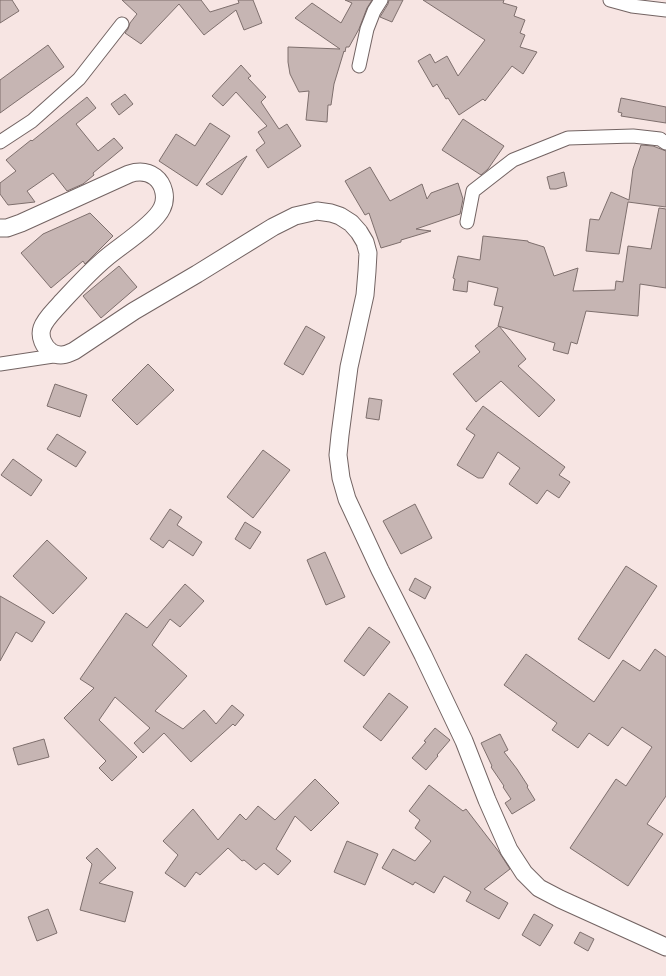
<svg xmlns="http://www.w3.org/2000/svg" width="666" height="976" font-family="'Nunito Sans',sans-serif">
<rect width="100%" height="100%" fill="#f7e5e3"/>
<g fill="#c6b5b3" stroke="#7e6f6d">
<polygon points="0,0 12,0 19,11 0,23"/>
<polygon points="122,0 201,0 210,12 239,3 238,0 253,0 262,23 244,30 236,10 204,35 179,4 141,44 125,33 128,29 130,23 137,14"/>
<polygon points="345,0 372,0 367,8 359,29 349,47 346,47 345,52 344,51 334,84 331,105 328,105 327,122 306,120 309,91 299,92 290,74 288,62 288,47 340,49 295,18 312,3 341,23 352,3"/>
<polygon points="389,0 403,0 392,22 380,17 388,4"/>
<polygon points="423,0 504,0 503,3 517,7 514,16 525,20 520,33 525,35 520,47 537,52 523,74 512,66 485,101 483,99 459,115 448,98 446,99 437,84 433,87 418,61 430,54 435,63 447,56 458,76 485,40"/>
<polygon points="48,45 64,67 0,113 0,80"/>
<polygon points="241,65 251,76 248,78 266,97 261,102 279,129 287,124 301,146 268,168 256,150 265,143 258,132 267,126 236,92 223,106 212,96"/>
<polygon points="125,94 133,104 119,115 111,104"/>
<polygon points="87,97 96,108 76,124 98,151 114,138 123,148 93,173 94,175 83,184 67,191 53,173 27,191 35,202 8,205 0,194 0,183 16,171 6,160 31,140 32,141"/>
<polygon points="621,98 666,107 666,123 621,116 622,113 618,112"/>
<polygon points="463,119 504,146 488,169 481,175 442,150"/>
<polygon points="210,123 230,136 197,186 159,161 176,134 195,146"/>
<polygon points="641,145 653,146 666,151 666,207 628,202 619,254 586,251 590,219 599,220 611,192 629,200 633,169"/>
<polygon points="247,156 222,195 206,184"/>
<polygon points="370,167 390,201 422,184 427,199 431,193 458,183 463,199 460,214 416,229 431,231 401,240 401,242 381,248 369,213 365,215 345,181"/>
<polygon points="564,172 567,186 556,189 550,189 547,177"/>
<polygon points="659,208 666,209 666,288 640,284 638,316 586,311 577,344 571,342 568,354 553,350 555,343 498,326 503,307 494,305 498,288 468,281 467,292 453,290 455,279 453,278 458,256 480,260 483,236 528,241 528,242 544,247 554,276 578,268 573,291 615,290 616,281 623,282 628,246 651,249"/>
<polygon points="90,213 113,236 85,264 83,261 51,288 21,253 43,234"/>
<polygon points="119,266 137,287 101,318 83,296"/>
<polygon points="306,326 325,337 303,375 284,364"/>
<polygon points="499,326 526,359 518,366 555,400 539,417 501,381 476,402 453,374 480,352 475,346"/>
<polygon points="148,364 174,390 137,425 112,400"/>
<polygon points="55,384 87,395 80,417 47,406"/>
<polygon points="369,398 382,400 379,420 366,418"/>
<polygon points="483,406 565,467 559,475 570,482 559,498 547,490 537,504 509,484 520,468 498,452 483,478 478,478 457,465 475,435 466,429"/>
<polygon points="57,434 86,452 76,467 47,449"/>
<polygon points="263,450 290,470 253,518 227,497"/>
<polygon points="13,459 42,480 31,496 1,475"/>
<polygon points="415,504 432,538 401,554 383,521"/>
<polygon points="170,509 182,517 177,525 202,542 193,556 169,540 163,548 150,539"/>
<polygon points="245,522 261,532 250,549 235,539"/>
<polygon points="47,540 87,578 53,614 13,576"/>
<polygon points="325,552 345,597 326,605 307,560"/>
<polygon points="626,566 657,586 609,659 578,639"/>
<polygon points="415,578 431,587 425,599 409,590"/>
<polygon points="185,584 204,601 180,627 170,619 152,645 187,676 155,711 183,729 204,710 216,724 232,705 244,715 235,726 233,724 191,762 164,733 143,753 134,743 150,728 115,697 99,720 137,757 112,781 99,768 106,761 64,718 94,688 80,679 126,613 147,628"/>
<polygon points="0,596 45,622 32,642 16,632 0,661"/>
<polygon points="369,627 390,642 364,676 344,661"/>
<polygon points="655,649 666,657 666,796 647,824 663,834 628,886 570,848 616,779 626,786 652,747 622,727 608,746 589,733 578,748 552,730 557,723 504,685 526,654 594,702 623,660 640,671"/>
<polygon points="389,693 408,707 381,741 363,727"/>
<polygon points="435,728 450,740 437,755 438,756 426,770 412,758 426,742 424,741"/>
<polygon points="500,734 508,750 504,752 517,769 528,786 527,787 535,800 512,814 505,803 511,799 503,787 504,786 491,767 492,766 481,743"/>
<polygon points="44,739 49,757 18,765 13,748"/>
<polygon points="315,779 339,803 311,831 295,816 276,849 291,861 278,875 264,863 256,870 244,860 242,861 228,848 200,875 196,872 185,887 165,873 178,855 163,841 193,809 218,840 240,814 246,820 258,806 275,820"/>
<polygon points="429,785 463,811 466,809 499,852 510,869 484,889 508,903 499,919 466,901 471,892 444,876 434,893 415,882 413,885 382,868 393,849 415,861 431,841 415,828 420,820 409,811"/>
<polygon points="347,841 378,854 365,885 334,872"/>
<polygon points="97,848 116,868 99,883 133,892 125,922 80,910 92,864 86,858"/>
<polygon points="48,909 57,933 37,941 28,917"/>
<polygon points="534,914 553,925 540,946 522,935"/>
<polygon points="580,932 594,939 588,951 574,943"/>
</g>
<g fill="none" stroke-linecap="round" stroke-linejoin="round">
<defs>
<g id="minor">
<polyline points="610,0 632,6 666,10"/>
<polyline points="359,66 367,29 374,11 381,0"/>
<polyline points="0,142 32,121 79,79 122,24"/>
<polyline points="467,222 473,191 513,160 568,138 633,136 660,139 666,143"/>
<polyline points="0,364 60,355"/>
</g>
<path id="tertiary" d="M 0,228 L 7,228 L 21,223 L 129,174 C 138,171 147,171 155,177 C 164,184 167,198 162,208 C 155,224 120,246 106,258 C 89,272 75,288 60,304 C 54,311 45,319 42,328 C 39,337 44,347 51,352 C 59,357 66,355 74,351 L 134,311 L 197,274 L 273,227 L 295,216 L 317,211 L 331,213 L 340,216 L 351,223 L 359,232 L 365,242 L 368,253 L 367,271 L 365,295 L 349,367 L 340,435 L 338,455 L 341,478 L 347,499 L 380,570 L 423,655 L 464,741 L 487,800 L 509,850 L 524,873 L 539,888 L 560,899 L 666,947"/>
</defs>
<use href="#minor" stroke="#736463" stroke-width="15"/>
<use href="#tertiary" stroke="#736463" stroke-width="19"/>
<use href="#minor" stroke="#fff" stroke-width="13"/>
<use href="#tertiary" stroke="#fff" stroke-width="17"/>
</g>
</svg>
